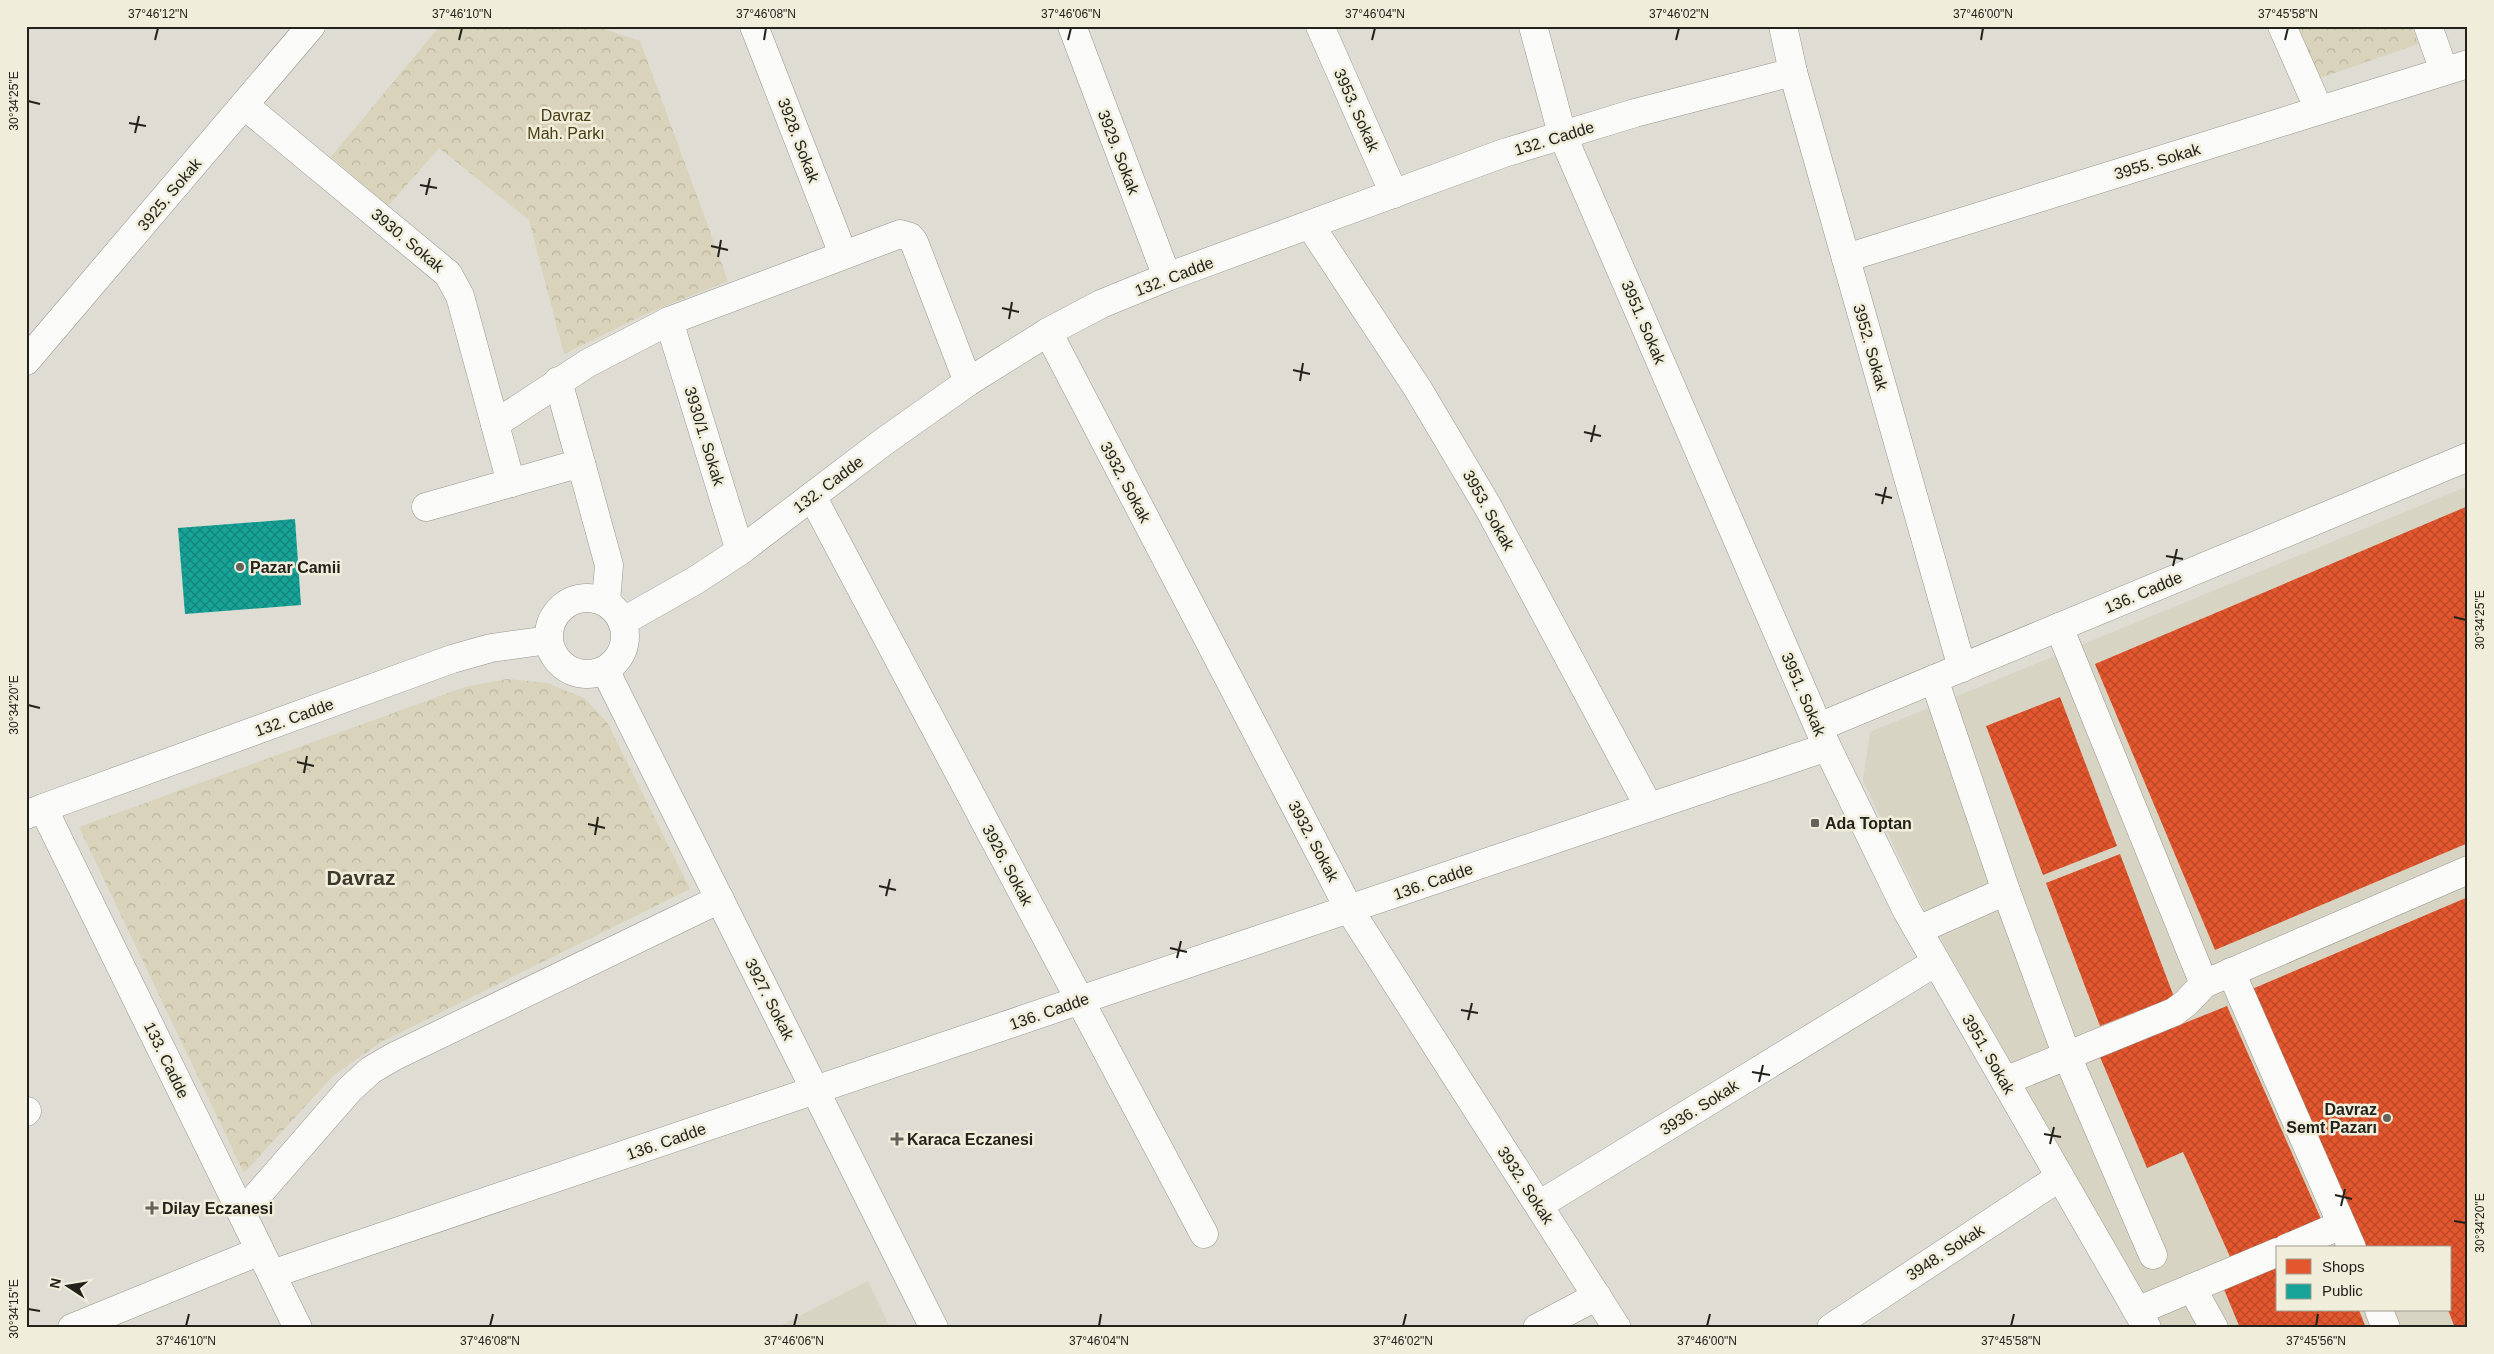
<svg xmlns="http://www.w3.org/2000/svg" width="2494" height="1354" font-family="Arial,sans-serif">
<defs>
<pattern id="park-crowns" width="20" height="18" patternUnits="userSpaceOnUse" patternTransform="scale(1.25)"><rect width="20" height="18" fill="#d8d3ba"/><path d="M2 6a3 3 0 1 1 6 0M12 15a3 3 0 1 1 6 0" fill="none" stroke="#b9b59f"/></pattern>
<pattern id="shops-cross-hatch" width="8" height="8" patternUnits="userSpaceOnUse" patternTransform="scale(1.25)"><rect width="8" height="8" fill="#e4572e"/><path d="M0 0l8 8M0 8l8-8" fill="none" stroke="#b84826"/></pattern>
<pattern id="public-cross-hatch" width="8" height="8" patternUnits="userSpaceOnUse" patternTransform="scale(1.25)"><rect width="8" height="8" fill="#17a398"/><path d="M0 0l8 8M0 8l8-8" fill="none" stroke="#14847b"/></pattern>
</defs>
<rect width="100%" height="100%" fill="#dedcd3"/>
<g fill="#d8d4c3" fill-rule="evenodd">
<path d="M 2468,486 L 2468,1328 L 2163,1328 L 1923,908 L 1863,780 L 1870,732 ZM 2278,1248 L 2450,1248 L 2450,1310 L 2278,1310 Z"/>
<polygon points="868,1281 890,1328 776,1328"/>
</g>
<g fill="url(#park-crowns)">
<polygon points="440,26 595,26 640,41 728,281 643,315 564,354 529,220 439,148 388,206 331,157"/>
<polygon points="2296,26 2412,26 2418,44 2320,78"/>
<polygon points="507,679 547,683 584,698 607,722 690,889 381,1042 334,1075 244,1173 79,827 465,687"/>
</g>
<g fill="url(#shops-cross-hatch)">
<polygon points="2468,506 2468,843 2215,950 2095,664"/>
<polygon points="2060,697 2117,846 2043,875 1986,726"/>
<polygon points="2120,854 2174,997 2100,1026 2046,883"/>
<polygon points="2468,897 2468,1328 2455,1328 2448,1310 2450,1310 2450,1248 2362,1248 2252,989"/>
<polygon points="2227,1006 2321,1219 2231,1259 2183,1152 2147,1168 2100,1057"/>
<polygon points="2278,1264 2278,1310 2359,1310 2366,1328 2240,1328 2223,1287"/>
</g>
<polygon fill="url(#public-cross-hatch)" points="295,519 301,605 185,614 178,528"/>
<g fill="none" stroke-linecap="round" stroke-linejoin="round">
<defs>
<g id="minor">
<polyline points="754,26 843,254"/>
<polyline points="1072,26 1167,277"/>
<polyline points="1320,26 1394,194"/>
<polyline points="1533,26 1562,134 1827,747 1907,911 2147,1328"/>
<polyline points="1783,26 1793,72 1962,668"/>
<polyline points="2282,26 2319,110"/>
<polyline points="2428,26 2444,71"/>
<polyline points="244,105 448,274 460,296 511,483"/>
<polyline points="1310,225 1418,389 1488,507 1649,807"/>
<polyline points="1846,258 2468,64"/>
<polyline points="669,321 740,551"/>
<polyline points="1048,332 1349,909 1617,1328"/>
<polyline points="26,361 311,26"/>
<polyline points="558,381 581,463"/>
<polyline points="495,424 588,363 669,321 900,234 910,237 914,242 968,382"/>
<polyline points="812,496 1204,1234"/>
<polyline points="426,507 581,463 609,565 606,602"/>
<circle cx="587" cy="636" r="38"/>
<polyline points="622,622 696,580 740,551 882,443 968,382 1048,332 1101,304 1167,277 1504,153 1635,113 1793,72"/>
<polyline points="2059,627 2204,984"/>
<polyline points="605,670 934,1328"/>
<polyline points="1819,727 2468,457"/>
<polyline points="43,808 452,659 491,648 549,640"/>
<polyline points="26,815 43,808 298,1328"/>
<polyline points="2006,891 2067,1056 2153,1255"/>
<polyline points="1918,930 2006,891 1934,679"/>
<polyline points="2231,972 2352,1248"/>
<polyline points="2005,1081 2174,1012 2186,1003 2204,984 2468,870"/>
<polyline points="26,1112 27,1111"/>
<polyline points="1539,1205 1936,962"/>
<polyline points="242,1213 350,1089 371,1070 393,1057 720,899"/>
<polyline points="2287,1248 2341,1225"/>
<polyline points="272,1274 1827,747"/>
<polyline points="2192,1288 2214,1328"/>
<polyline points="2379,1310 2386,1328"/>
<polyline points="2137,1311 2278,1252"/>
<polyline points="72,1328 260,1251"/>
<polyline points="1537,1328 1597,1296"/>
<polyline points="1831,1328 2060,1177"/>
</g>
</defs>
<use href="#minor" stroke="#97968e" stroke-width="29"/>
<use href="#minor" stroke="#fafaf8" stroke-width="28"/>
</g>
<path fill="none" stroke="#22211a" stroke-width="2" d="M 155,40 L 158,28M 459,40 L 462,28M 764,40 L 766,28M 1068,40 L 1071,28M 1372,40 L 1375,28M 1676,40 L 1679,28M 1981,40 L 1983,28M 2285,40 L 2288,28M 28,101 L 40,104M 129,123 L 146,126M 135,133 L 139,116M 420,185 L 437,188M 426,195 L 430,178M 711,246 L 728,250M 718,257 L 721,240M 1002,308 L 1019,312M 1009,319 L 1012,302M 1293,370 L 1310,374M 1300,381 L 1303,363M 1584,432 L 1601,436M 1591,442 L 1595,425M 1875,494 L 1892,498M 1882,504 L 1886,487M 2166,556 L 2183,559M 2173,566 L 2177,549M 2454,617 L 2466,620M 28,705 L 40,708M 297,762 L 314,766M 304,773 L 307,756M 588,824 L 605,828M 595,835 L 598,817M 879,886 L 896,890M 886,896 L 890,879M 1170,948 L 1187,952M 1177,958 L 1181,941M 1461,1010 L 1478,1013M 1468,1020 L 1472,1003M 1752,1072 L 1770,1075M 1759,1082 L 1763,1065M 2044,1134 L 2061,1137M 2050,1144 L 2054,1127M 2335,1195 L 2352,1199M 2341,1206 L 2345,1189M 2454,1221 L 2466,1223M 28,1309 L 40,1311M 186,1326 L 189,1314M 490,1326 L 493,1314M 794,1326 L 797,1314M 1099,1326 L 1101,1314M 1403,1326 L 1406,1314M 1707,1326 L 1710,1314M 2011,1326 L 2014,1314M 2316,1326 L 2318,1314"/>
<g fill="#64625b" stroke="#f1eddb" stroke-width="2">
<circle cx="240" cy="567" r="5"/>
<rect x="1810" y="818" width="10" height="10" rx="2.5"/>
<circle cx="2387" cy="1118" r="5"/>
<path d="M894.5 1131.5h5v5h5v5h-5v5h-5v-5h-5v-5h5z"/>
<path d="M149.5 1200.5h5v5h5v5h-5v5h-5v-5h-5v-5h5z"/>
</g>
<g text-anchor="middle" stroke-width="5" stroke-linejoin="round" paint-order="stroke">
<g font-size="16" fill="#22211a" stroke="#f1eddb">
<text transform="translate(1357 110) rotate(66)" y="6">3953. Sokak</text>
<text transform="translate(1554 138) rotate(-17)" y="6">132. Cadde</text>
<text transform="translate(799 140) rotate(69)" y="6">3928. Sokak</text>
<text transform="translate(1119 152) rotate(69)" y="6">3929. Sokak</text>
<text transform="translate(2157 161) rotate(-17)" y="6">3955. Sokak</text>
<text transform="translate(169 194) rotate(-50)" y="6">3925. Sokak</text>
<text transform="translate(408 240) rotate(40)" y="6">3930. Sokak</text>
<text transform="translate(1174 276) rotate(-21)" y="6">132. Cadde</text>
<text transform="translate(1644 322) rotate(67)" y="6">3951. Sokak</text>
<text transform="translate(1871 347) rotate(74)" y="6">3952. Sokak</text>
<text transform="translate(705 436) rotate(73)" y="6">3930/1. Sokak</text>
<text transform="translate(1126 482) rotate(62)" y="6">3932. Sokak</text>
<text transform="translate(828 484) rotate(-37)" y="6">132. Cadde</text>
<text transform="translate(1489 510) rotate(61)" y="6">3953. Sokak</text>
<text transform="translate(2143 592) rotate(-23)" y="6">136. Cadde</text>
<text transform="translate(1804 694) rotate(67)" y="6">3951. Sokak</text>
<text transform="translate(294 717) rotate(-20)" y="6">132. Cadde</text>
<text transform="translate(1314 841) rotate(62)" y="6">3932. Sokak</text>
<text transform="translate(1008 865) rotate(62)" y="6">3926. Sokak</text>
<text transform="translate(1433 881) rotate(-19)" y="6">136. Cadde</text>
<text transform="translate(770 999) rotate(63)" y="6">3927. Sokak</text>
<text transform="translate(1049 1011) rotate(-19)" y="6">136. Cadde</text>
<text transform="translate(1989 1054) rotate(60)" y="6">3951. Sokak</text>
<text transform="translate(167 1060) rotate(64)" y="6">133. Cadde</text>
<text transform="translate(1699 1107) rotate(-32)" y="6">3936. Sokak</text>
<text transform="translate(666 1141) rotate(-19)" y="6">136. Cadde</text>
<text transform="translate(1526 1185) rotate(57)" y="6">3932. Sokak</text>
<text transform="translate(1945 1252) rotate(-33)" y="6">3948. Sokak</text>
</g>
<g font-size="16" fill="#473d13" stroke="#f1eddb">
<text x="566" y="121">Davraz<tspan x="566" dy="18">Mah. Parkı</tspan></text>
</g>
<g font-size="16" font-weight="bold" fill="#22211a" stroke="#f1eddb" text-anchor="start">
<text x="250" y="573">Pazar Camii</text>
<text x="1825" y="829">Ada Toptan</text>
<text x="2377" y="1115" text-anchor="end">Davraz<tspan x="2377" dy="18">Semt Pazarı</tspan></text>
<text x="907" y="1145">Karaca Eczanesi</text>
<text x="162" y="1214">Dilay Eczanesi</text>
</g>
<g font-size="21" font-weight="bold" fill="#3d392b" stroke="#f1eddb">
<text x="361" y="885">Davraz</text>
</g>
</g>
<rect width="2494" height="1354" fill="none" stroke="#f1eddb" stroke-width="55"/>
<rect x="2276" y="1246" width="175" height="65" fill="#f1eddb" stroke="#9e9b8e"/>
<rect x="2286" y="1259" width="25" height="15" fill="#e4572e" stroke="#9e9b8e"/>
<text x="2322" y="1272" font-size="15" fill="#22211a">Shops</text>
<rect x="2286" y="1284" width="25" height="15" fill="#17a398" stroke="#9e9b8e"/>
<text x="2322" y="1296" font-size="15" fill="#22211a">Public</text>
<g transform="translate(68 1286) rotate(282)" stroke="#f1eddb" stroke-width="4" paint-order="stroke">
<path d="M0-4L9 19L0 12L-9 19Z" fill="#22211a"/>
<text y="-8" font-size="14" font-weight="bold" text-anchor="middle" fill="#22211a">N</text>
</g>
<rect x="28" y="28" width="2438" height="1298" fill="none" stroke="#22211a" stroke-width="2"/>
<g font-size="12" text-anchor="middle" fill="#22211a">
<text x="158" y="18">37°46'12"N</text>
<text x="462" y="18">37°46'10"N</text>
<text x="766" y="18">37°46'08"N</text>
<text x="1071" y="18">37°46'06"N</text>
<text x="1375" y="18">37°46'04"N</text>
<text x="1679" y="18">37°46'02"N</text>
<text x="1983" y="18">37°46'00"N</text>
<text x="2288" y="18">37°45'58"N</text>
<text transform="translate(14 101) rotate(-90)" y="4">30°34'25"E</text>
<text transform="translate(2480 620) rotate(-90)" y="4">30°34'25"E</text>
<text transform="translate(14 705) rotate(-90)" y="4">30°34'20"E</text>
<text transform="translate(2480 1223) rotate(-90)" y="4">30°34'20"E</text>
<text transform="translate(14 1309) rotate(-90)" y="4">30°34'15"E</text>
<text x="186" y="1345">37°46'10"N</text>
<text x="490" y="1345">37°46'08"N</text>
<text x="794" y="1345">37°46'06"N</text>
<text x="1099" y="1345">37°46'04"N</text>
<text x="1403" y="1345">37°46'02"N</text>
<text x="1707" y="1345">37°46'00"N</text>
<text x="2011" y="1345">37°45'58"N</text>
<text x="2316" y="1345">37°45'56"N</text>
</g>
</svg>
